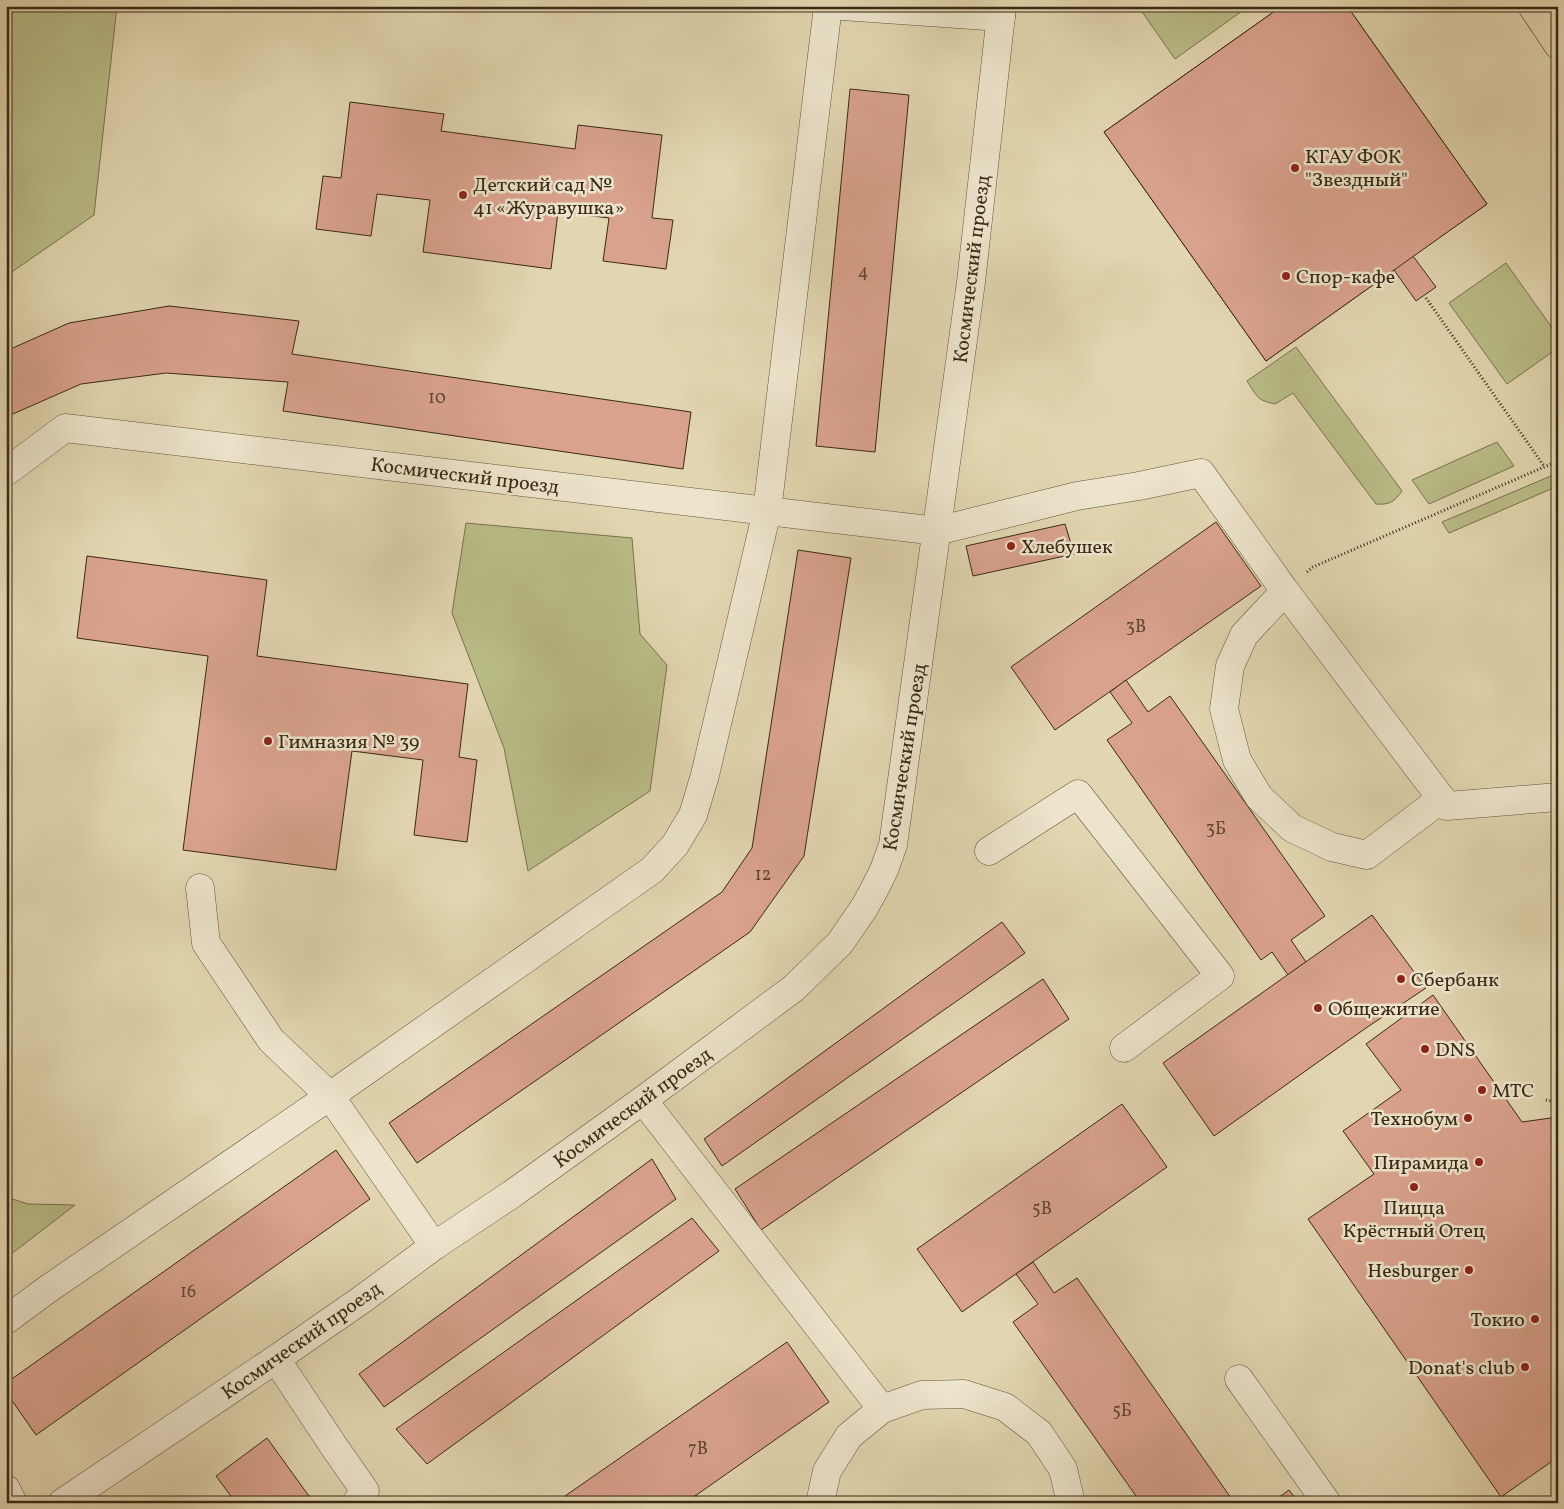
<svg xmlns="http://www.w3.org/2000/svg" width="1564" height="1509" font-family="Vollkorn,serif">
<rect width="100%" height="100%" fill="#e2d6b0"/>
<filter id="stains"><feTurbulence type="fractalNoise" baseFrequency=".004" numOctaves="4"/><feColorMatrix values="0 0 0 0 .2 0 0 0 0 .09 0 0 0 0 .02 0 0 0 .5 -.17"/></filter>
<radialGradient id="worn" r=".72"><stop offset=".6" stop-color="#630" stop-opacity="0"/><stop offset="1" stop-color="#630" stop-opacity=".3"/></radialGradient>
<g fill="#b9bc87" stroke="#79724e">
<polygon points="6,6 117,6 94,215 6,276"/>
<polygon points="1138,6 1249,6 1175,59"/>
<polygon points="1506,263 1558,336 1558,348 1507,384 1449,303"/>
<path d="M 1296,347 L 1402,491 C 1394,502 1390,505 1376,504 L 1293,393 L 1275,404 C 1256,400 1257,396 1247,381 Z"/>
<polygon points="1497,442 1514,466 1429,504 1412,480"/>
<polygon points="1558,473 1558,486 1449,533 1442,522"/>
<polygon points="466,523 632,538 640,634 667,665 650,791 528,871 504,748 452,613"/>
<polygon points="6,1197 28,1204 75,1205 6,1258"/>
</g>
<g fill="#d9a28d" stroke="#392915">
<polygon points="1282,6 1347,6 1487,204 1413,256 1436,287 1416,301 1394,270 1266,361 1104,132"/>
<polygon points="1282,6 1347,6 1487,204 1266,361 1104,132"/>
<polygon points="850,89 909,95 875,452 816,446"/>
<polygon points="350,102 444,114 441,131 575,149 578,125 662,135 652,218 673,220 666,269 603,261 609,218 558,212 551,269 423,252 430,200 377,194 371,236 316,229 323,176 341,178"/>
<polygon points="169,306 299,321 292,354 691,412 683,469 283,411 288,382 166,373 81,384 6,417 6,351 69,323"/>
<polygon points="1216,522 1261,586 1055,730 1011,667"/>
<polygon points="1065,524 1074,554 973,576 966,546"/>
<polygon points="798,550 851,558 804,856 750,932 417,1163 389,1123 722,892 752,848"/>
<polygon points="87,556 267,580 257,656 468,684 459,757 477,760 467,842 414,835 423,760 352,751 336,870 183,850 208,656 77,638"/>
<polygon points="1126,680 1148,712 1170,696 1325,916 1291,940 1306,962 1288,975 1272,952 1261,960 1107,740 1132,723 1110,692"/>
<polygon points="1372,915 1426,988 1366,1028 1214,1136 1163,1063"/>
<polygon points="1002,922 1025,953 722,1166 704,1139"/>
<polygon points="1043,979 1069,1019 761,1230 735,1189"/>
<polygon points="1433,995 1522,1122 1558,1117 1558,1457 1501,1497 1308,1219 1374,1174 1343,1131 1401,1090 1366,1044"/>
<polygon points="1122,1104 1167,1167 962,1312 917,1249"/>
<polygon points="336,1150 370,1199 36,1435 6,1392 6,1383"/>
<polygon points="652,1159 676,1199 384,1407 359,1374"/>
<polygon points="692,1218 719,1251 427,1464 396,1429"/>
<polygon points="1033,1262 1054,1293 1077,1278 1231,1498 1224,1503 1141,1503 1013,1322 1038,1304 1016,1274"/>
<polygon points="787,1342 829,1402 685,1503 570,1503 565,1496"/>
<polygon points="267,1438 314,1503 236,1503 216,1476"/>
<polygon points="1289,1490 1299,1503 1271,1503"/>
<polygon points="696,1495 702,1503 685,1503"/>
</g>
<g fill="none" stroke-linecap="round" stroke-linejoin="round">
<defs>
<g id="minor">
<polyline points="842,6 1001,17"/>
<polyline points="6,472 65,428 937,531 1077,496 1139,486 1201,473 1285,591 1447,806 1558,797"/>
<polyline points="1285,591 1244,635 1230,666 1224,709 1237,760 1259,797 1292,828 1332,847 1367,855 1441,799"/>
<polyline points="989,851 1078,794 1220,976 1124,1048"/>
<polyline points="200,888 206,943 271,1040 330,1096 434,1246"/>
<polyline points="643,1100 882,1409"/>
<polyline points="6,1320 48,1289 330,1096 652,870 675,845 693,815 705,775 767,511 828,6"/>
<polyline points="276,1359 335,1448 365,1491 356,1503"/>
<polyline points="1239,1379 1327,1503"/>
<polyline points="6,1489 13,1503"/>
<polyline points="62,1503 276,1359 364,1298 434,1246 512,1194 643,1100 794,988 840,943 864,908 874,890 884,870 893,845 971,282 1002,6"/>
<polyline points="820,1503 827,1471 849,1436 882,1409 922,1395 964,1394 1005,1407 1039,1433 1063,1469 1071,1503"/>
</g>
<polyline id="major" points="1532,6 1558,45"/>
</defs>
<use href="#minor" stroke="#63543c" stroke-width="29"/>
<use href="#major" stroke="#392915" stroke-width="29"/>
<g stroke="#392915" stroke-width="3" stroke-dasharray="1 2.5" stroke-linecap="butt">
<polyline points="1426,298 1544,466"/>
<polyline points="1307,572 1313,567 1558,461"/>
<polyline points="1546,1100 1558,1102"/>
</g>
<use href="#minor" stroke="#ece4cc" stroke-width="28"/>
<use href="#major" stroke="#e2d6b0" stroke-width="28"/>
</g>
<g fill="#8f2418" stroke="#ece4cc" stroke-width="2">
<circle cx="1295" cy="168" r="5"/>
<circle cx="463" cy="195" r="5"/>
<circle cx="1286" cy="276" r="5"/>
<circle cx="1011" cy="546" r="5"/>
<circle cx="268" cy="741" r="5"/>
<circle cx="1401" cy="979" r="5"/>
<circle cx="1318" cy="1008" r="5"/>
<circle cx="1425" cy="1049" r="5"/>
<circle cx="1482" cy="1090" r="5"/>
<circle cx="1468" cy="1118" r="5"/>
<circle cx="1479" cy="1162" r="5"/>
<circle cx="1414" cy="1187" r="5"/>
<circle cx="1469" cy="1270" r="5"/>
<circle cx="1535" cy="1319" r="5"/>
<circle cx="1525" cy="1367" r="5"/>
</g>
<g text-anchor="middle" stroke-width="5" stroke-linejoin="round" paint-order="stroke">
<g font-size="18" fill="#614733">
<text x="863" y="277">4</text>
<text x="437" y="403">10</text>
<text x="1136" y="632">3В</text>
<text x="1216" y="834">3Б</text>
<text x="763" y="880">12</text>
<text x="1042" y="1214">5В</text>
<text x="188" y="1297">16</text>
<text x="1122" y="1416">5Б</text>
<text x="698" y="1454">7В</text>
</g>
<g font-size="20" fill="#392915" stroke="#ece4cc" text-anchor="start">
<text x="1305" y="163">КГАУ ФОК<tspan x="1305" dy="23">"Звездный"</tspan></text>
<text x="473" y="191">Детский сад №<tspan x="473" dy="23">41 «Журавушка»</tspan></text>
<text x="1296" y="283">Спор-кафе</text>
<text x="1021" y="553">Хлебушек</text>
<text x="278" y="748">Гимназия № 39</text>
<text x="1411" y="986">Сбербанк</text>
<text x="1328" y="1015">Общежитие</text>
<text x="1435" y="1056">DNS</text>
<text x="1492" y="1097">МТС</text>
<text x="1458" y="1125" text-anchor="end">Технобум</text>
<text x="1469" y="1169" text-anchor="end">Пирамида</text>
<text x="1414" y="1214" text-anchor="middle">Пицца<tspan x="1414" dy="23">Крёстный Отец</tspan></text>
<text x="1459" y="1277" text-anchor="end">Hesburger</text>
<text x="1525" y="1326" text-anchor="end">Токио</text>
<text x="1515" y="1374" text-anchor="end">Donat's club</text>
</g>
<g font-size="20" fill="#392915" stroke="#ece4cc">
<text transform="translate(971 269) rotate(-83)" y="7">Космический проезд</text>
<text transform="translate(465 475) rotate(7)" y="7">Космический проезд</text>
<text transform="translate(904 757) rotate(-81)" y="7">Космический проезд</text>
<text transform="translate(632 1107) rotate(-36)" y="7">Космический проезд</text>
<text transform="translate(301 1340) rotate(-35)" y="7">Космический проезд</text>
</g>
</g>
<rect width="1564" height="1509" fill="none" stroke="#e2d6b0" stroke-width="25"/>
<rect x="8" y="8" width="1549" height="1494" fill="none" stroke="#392915" stroke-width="2.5"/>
<rect x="12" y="12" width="1539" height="1484" fill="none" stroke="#392915"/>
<rect width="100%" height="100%" filter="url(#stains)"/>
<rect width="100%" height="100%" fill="url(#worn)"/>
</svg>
